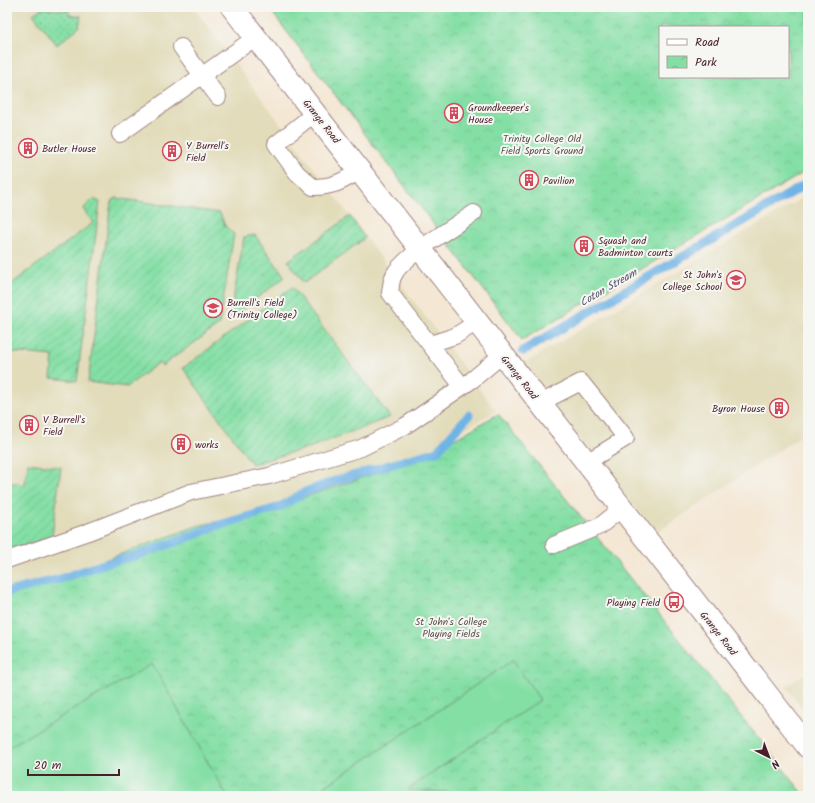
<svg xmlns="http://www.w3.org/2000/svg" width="815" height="803" font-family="Kalam,sans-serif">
<defs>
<pattern id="grass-dots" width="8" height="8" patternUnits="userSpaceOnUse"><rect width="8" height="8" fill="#84dfa5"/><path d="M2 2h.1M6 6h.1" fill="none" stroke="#74bf8e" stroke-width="1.8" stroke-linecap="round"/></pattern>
<pattern id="park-crowns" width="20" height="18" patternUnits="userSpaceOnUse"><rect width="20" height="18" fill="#84dfa5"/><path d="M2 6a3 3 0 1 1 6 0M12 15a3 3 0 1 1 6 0" fill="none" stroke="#74bf8e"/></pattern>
<pattern id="garden-furrows" width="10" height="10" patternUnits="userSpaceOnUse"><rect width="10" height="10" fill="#84dfa5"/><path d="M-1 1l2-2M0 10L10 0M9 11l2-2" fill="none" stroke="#74bf8e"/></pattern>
</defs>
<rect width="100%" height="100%" fill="#f6f6f2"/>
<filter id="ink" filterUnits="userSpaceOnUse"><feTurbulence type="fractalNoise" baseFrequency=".025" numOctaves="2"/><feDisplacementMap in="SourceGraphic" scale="8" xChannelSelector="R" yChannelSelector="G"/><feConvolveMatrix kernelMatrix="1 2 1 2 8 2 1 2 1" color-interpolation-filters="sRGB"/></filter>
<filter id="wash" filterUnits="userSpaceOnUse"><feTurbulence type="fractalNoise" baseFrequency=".012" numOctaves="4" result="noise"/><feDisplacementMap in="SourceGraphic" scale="16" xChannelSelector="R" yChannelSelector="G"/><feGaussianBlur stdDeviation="0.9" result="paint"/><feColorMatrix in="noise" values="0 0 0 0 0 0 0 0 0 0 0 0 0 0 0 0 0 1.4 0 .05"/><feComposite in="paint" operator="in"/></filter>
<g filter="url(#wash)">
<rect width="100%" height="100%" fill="#f4e7d4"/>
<g fill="#e2dcba">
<polygon points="7,7 193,7 496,411 423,453 280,507 197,526 7,596"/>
<polygon points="808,195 808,431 656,533 521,365"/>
<polygon points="808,671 808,715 786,687"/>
</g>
<polygon fill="url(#grass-dots)" stroke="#677f68" points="42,8 69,11 69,15 81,16 79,27 57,45 33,14"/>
<g fill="url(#park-crowns)" stroke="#677f68" fill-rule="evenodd">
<path d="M 268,7 L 808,7 L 808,170 L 522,340 ZM 660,27 L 788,27 L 788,77 L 660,77 Z"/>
<polygon points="498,414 805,796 7,796 7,596 197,526 264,511 423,457"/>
</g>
<g fill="url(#garden-furrows)" stroke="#677f68">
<polygon points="116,198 220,213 225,226 234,234 219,325 162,366 158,363 127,387 88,382 111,202"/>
<polygon points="93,199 100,202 77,381 51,378 53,356 7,352 7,287 93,223 83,209"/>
<polygon points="350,216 365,238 304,283 288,261"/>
<polygon points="255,235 285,277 230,318 244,237"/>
<polygon points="292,287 390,417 314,446 252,464 183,368"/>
<polygon points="28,463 61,467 52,536 7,553 7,482 25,484"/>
</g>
<g fill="#84dfa5" stroke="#677f68">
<polygon points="513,660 540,700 407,790 451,792 461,796 311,796"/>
<polygon points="152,664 227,796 7,796 7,748"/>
</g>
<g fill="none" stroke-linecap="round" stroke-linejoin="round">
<g stroke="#70b4e6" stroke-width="9">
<polyline points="523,351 808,183"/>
<polyline points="7,592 60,579 104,564 138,555 181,540 213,527 280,507 303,493 335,481 437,451 469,415"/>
</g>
</g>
</g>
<g filter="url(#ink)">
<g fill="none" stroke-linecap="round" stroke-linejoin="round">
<defs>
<g id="lane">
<polyline points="181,47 218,97"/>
<path d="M 315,113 L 276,144 L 297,173 L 313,187 C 335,187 342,181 360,171"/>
<polyline points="120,134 256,37"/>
<polyline points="430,344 455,336 477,322"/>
<path d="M 462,386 L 390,293 C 391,287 391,280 394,275 C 401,258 456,225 474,213"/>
<polyline points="540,403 581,382 626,438 587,462"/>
<polyline points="554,545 600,526 622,508"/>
<polyline points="7,560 88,532 191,492 269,476 361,448 405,426 472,380 503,354"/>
</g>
<polyline id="secondary" points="232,7 808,747"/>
</defs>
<use href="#lane" stroke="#9f8380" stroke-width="18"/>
<use href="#secondary" stroke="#9f8380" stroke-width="24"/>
<use href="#lane" stroke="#fff" stroke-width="16"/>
<use href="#secondary" stroke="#fff" stroke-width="22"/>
</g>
</g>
<defs>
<symbol id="building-ring" viewBox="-11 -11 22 22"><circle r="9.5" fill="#f6f6f2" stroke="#d1495b" stroke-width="1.5"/><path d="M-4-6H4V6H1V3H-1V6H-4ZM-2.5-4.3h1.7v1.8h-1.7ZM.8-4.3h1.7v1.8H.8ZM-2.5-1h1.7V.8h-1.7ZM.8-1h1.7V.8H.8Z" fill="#d1495b"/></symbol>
<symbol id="school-ring" viewBox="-11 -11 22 22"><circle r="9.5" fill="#f6f6f2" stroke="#d1495b" stroke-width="1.5"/><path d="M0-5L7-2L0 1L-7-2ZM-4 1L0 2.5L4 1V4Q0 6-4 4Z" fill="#d1495b"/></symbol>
<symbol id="university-ring" viewBox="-11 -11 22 22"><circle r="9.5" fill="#f6f6f2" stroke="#d1495b" stroke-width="1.5"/><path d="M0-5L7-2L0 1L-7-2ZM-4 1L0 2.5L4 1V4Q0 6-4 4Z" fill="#d1495b"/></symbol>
<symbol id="bus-ring" viewBox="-11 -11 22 22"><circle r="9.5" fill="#f6f6f2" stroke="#d1495b" stroke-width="1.5"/><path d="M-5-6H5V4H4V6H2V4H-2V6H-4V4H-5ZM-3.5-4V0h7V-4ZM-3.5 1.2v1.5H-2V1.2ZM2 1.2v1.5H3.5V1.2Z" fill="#d1495b"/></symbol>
</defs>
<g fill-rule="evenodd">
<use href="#building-ring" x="443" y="102" width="22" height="22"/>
<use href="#building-ring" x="17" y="137" width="22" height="22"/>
<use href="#building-ring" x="161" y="140" width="22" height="22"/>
<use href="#building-ring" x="518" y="169" width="22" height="22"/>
<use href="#building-ring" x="573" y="235" width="22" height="22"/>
<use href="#school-ring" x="725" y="269" width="22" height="22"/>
<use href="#university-ring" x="202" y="297" width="22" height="22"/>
<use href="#building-ring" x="768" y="397" width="22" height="22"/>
<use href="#building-ring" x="18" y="414" width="22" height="22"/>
<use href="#building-ring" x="170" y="433" width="22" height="22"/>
<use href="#bus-ring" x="663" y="591" width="22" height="22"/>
</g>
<g text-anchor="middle" stroke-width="4" stroke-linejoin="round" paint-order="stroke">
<g font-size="10" fill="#4a1f2b" stroke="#f6f6f2" text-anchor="start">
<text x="468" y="111">Groundkeeper's<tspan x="468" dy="12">House</tspan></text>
<text x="186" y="149">Y Burrell's<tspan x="186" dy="12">Field</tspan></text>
<text x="42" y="152">Butler House</text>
<text x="543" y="184">Pavilion</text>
<text x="598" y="244">Squash and<tspan x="598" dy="12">Badminton courts</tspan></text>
<text x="722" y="278" text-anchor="end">St John's<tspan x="722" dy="12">College School</tspan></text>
<text x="227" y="306">Burrell's Field<tspan x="227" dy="12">(Trinity College)</tspan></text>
<text x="765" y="412" text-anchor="end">Byron House</text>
<text x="43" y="423">V Burrell's<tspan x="43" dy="12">Field</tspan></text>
<text x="195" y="448">works</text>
<text x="660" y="606" text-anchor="end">Playing Field</text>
</g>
<g font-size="10" fill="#4a1f2b" stroke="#f6f6f2">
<text transform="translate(322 121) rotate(52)" y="4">Grange Road</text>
<text transform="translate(520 377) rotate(52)" y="4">Grange Road</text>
<text transform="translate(719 633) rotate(52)" y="4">Grange Road</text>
</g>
<g font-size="10" fill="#584f4a" stroke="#f6f6f2">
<text x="542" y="142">Trinity College Old<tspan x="542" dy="12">Field Sports Ground</tspan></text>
<text x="451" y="625">St John's College<tspan x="451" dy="12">Playing Fields</tspan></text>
</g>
<g font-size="11" font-style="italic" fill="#57536c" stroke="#f6f6f2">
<text transform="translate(608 287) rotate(-30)" y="4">Coton Stream</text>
</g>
</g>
<rect width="815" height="803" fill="none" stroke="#f6f6f2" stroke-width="24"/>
<rect x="659" y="26" width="130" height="52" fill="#f6f6f2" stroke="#b1a0a2"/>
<rect x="667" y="39" width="20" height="6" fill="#ffffff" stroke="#b1a0a2"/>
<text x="695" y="46" font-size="12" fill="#4a1f2b">Road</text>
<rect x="667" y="56" width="20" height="12" fill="url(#park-crowns)" stroke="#b1a0a2"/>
<text x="695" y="66" font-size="12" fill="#4a1f2b">Park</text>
<g transform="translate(769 757) rotate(138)" stroke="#f6f6f2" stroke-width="3" paint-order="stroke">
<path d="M0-3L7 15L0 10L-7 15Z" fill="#4a1f2b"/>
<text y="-6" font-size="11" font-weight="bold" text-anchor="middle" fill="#4a1f2b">N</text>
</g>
<path d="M28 769v6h91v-6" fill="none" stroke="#4a1f2b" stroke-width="2"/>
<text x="34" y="769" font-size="12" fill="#4a1f2b" stroke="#f6f6f2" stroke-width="3" paint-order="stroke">20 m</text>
</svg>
